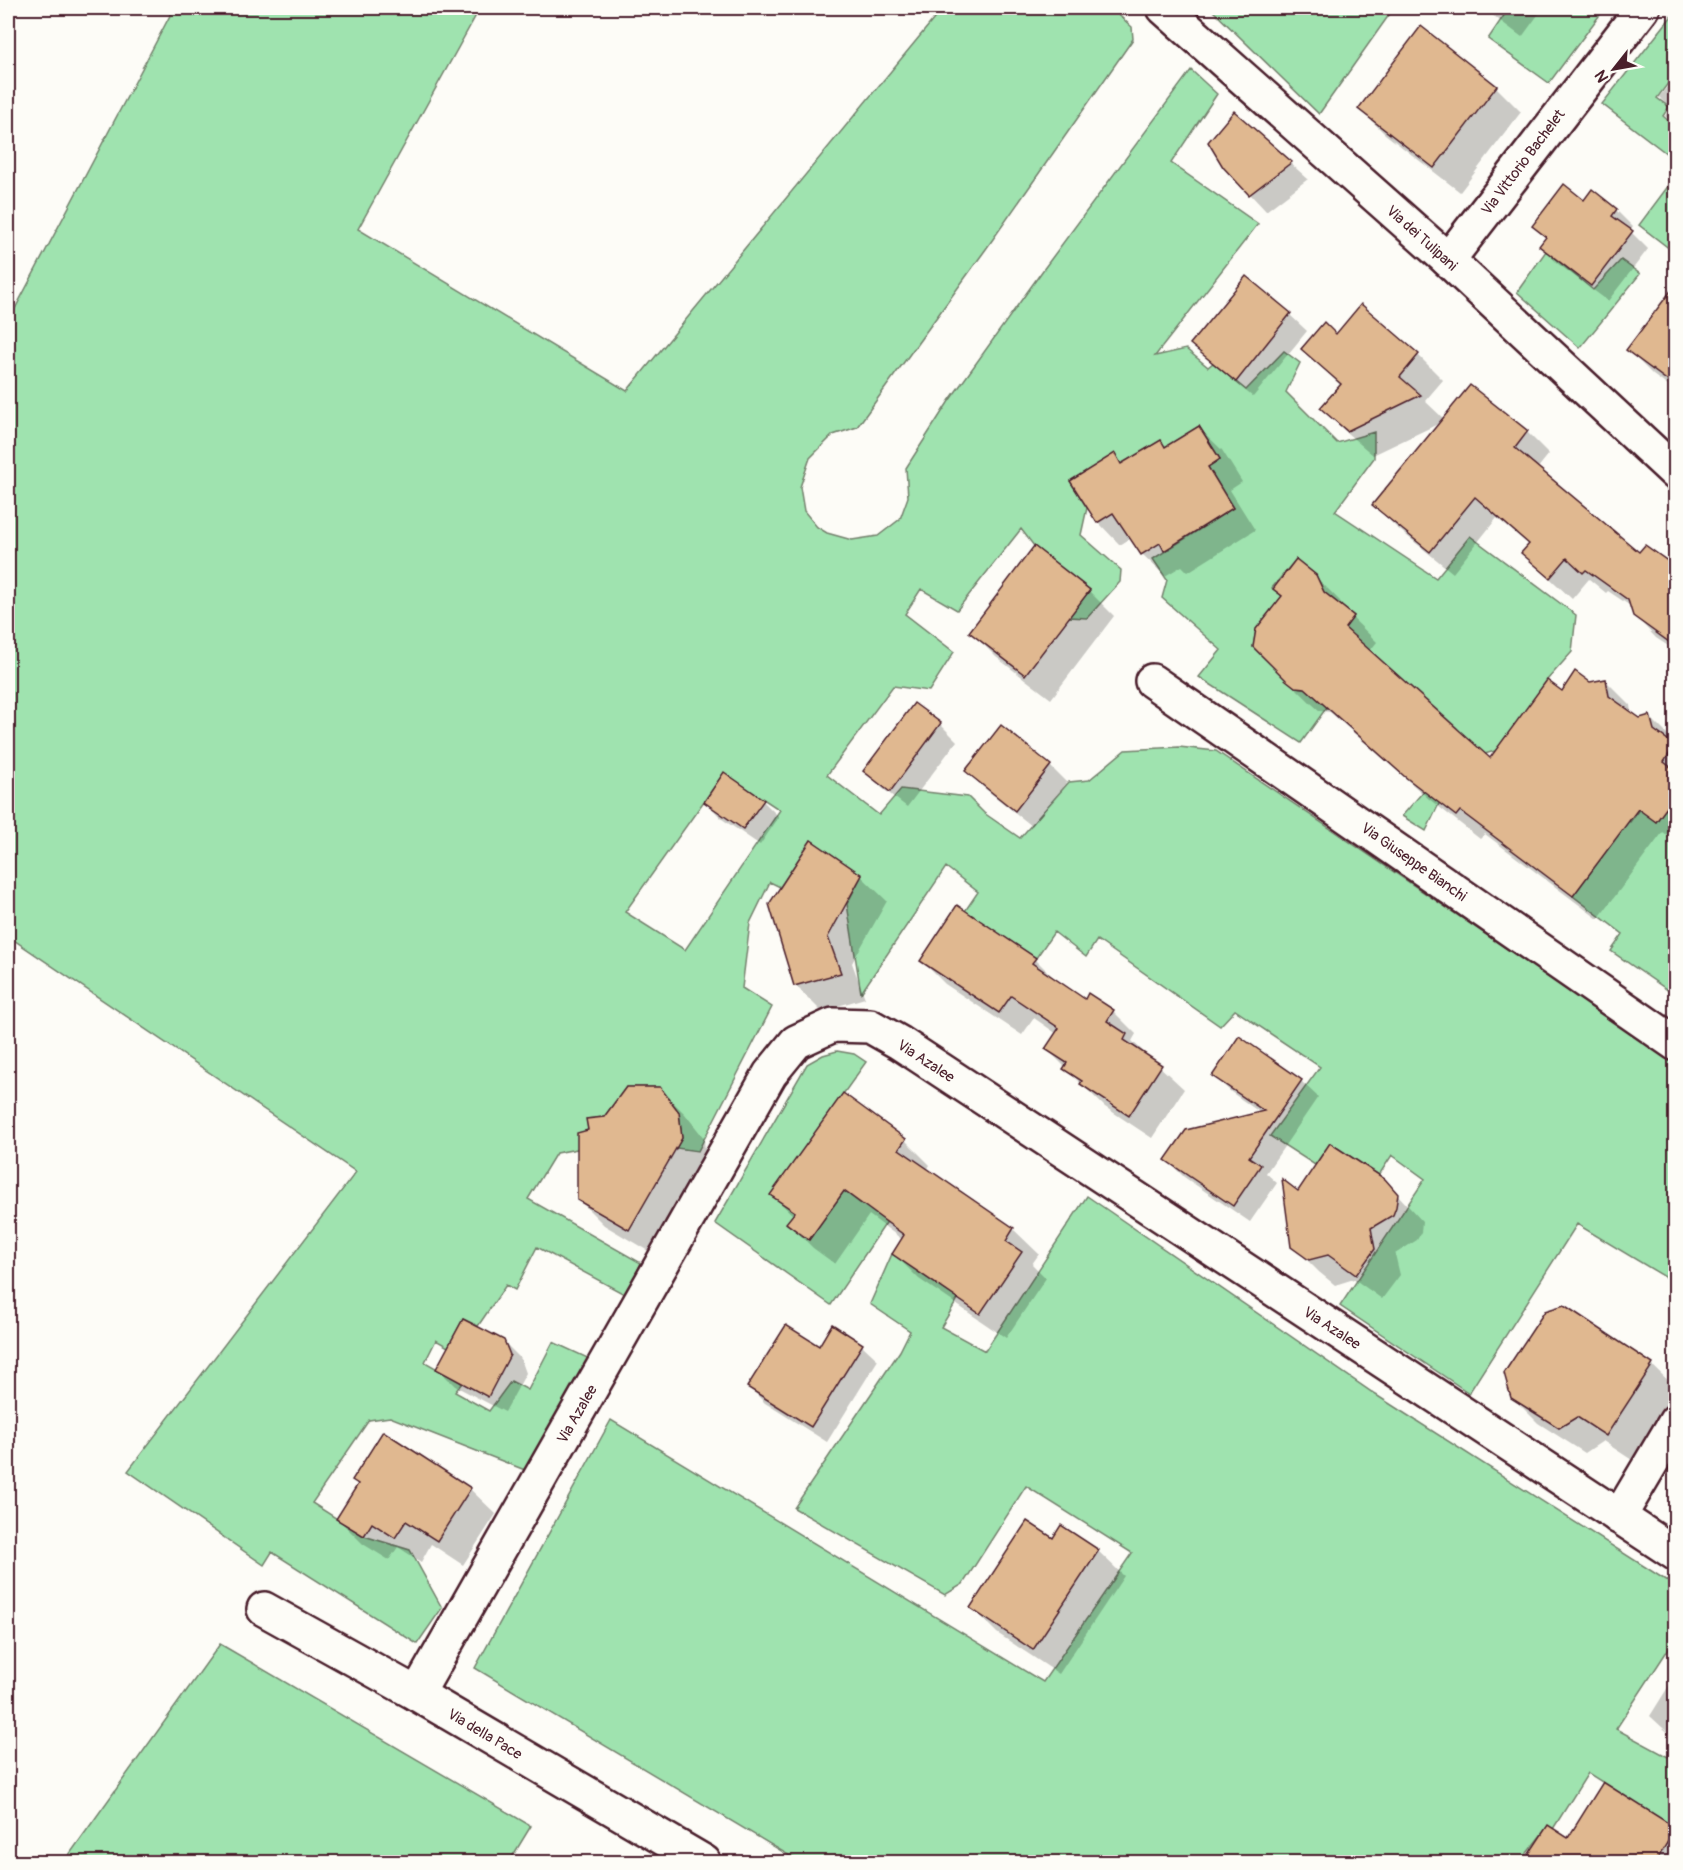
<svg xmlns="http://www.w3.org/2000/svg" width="1683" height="1870" font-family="Pangolin,sans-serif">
<rect width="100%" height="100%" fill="#fdfcf7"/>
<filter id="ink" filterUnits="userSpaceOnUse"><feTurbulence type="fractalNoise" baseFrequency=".0167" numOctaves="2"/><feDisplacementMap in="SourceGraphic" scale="12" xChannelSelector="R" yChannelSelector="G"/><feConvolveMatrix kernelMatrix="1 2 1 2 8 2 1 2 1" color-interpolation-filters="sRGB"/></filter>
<g filter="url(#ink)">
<g fill="#9fe3af" stroke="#74816d" stroke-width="1.5" fill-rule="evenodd">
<path d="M 174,8 L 480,8 L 358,229 L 627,391 L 943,8 L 1111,8 L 1132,27 L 1133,39 L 986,249 L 857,427 L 833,435 L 810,458 L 800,487 L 804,511 L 817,527 L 827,533 L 852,540 L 878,536 L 900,519 L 908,497 L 906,468 L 949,401 L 1043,270 L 1191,70 L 1217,94 L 1171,163 L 1258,224 L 1155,356 L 1186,349 L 1208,367 L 1213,363 L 1246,390 L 1284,351 L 1300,363 L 1286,392 L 1337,443 L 1374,432 L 1374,458 L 1335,511 L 1436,578 L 1470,536 L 1576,615 L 1572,652 L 1547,680 L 1516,726 L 1630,822 L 1640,808 L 1656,822 L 1675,795 L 1675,995 L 1611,951 L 1623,934 L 1573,896 L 1615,839 L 1498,750 L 1475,757 L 1439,804 L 1426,831 L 1402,816 L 1468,740 L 1456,727 L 1374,654 L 1327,707 L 1301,743 L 1199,677 L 1221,650 L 1162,598 L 1167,580 L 1153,559 L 1233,508 L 1208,467 L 1220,459 L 1199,426 L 1165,447 L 1161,440 L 1121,464 L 1115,454 L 1070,481 L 1087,508 L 1081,535 L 1121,570 L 1120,582 L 1087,618 L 1069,617 L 1090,590 L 1034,546 L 1021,529 L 957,610 L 921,589 L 905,614 L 954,652 L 929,691 L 893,686 L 827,775 L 879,815 L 901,789 L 968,797 L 984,813 L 1020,838 L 1069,782 L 1089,780 L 1125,750 L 1179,747 L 1216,751 L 1675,1063 L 1675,1283 L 1577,1224 L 1469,1393 L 1340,1306 L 1425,1179 L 1392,1155 L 1379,1175 L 1330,1143 L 1315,1165 L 1270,1136 L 1320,1067 L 1235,1010 L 1220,1026 L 1097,940 L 1086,957 L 1054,932 L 1036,958 L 965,911 L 978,892 L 946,867 L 861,993 L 847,904 L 862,875 L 811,840 L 780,887 L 770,882 L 750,923 L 742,988 L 772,1007 L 698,1151 L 676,1148 L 682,1138 L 679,1112 L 660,1087 L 626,1087 L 604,1117 L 587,1119 L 588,1130 L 577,1149 L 556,1153 L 528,1199 L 641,1263 L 626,1295 L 537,1247 L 515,1290 L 506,1285 L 478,1326 L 463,1319 L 448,1347 L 436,1340 L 425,1362 L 462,1383 L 455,1392 L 489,1411 L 511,1381 L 528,1390 L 553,1342 L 592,1360 L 525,1470 L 390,1417 L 369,1420 L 312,1503 L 364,1536 L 410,1550 L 442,1608 L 417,1644 L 272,1552 L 264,1565 L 128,1471 L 356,1172 L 8,936 L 8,322 ZM 1296,559 L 1316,575 L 1324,592 L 1354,616 L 1335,640 L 1307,688 L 1295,687 L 1253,647 L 1256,629 L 1282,596 L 1272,588 ZM 724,773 L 780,810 L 685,950 L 625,912 Z"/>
<polygon points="1210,8 1394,8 1319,114"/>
<polygon points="1509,8 1605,8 1549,83 1488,39"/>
<polygon points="1675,12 1675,74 1657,98 1669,107 1663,116 1675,127 1675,160 1602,104"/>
<polygon points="1675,177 1675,253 1639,225"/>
<polygon points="1546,251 1593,290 1621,260 1640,274 1580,348 1517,292"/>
<polygon points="837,1051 854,1054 866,1062 771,1195 795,1212 787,1224 809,1240 844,1191 860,1203 890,1217 831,1305 715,1223 807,1064 823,1055"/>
<polygon points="1087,1196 1376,1395 1675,1586 1675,1639 1616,1729 1668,1757 1675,1744 1675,1828 1588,1773 1553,1829 1548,1826 1520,1862 800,1862 475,1668 611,1420 1043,1682 1132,1553 1026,1486 963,1584 945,1595 794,1508 900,1351 910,1331 870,1304 892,1254 958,1299 941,1327 985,1351"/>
<polygon points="220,1644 531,1826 509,1862 64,1862"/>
</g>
<g fill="#0003">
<polygon points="1483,8 1543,8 1522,37"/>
<polygon points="1676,76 1676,127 1665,116 1670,108 1659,97"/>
<polygon points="1496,87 1521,112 1460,192 1385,134 1360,109"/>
<polygon points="1234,113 1308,179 1266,211 1250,194"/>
<polygon points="1593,191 1616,210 1633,227 1630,231 1648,249 1608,301 1557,263 1541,246 1546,238 1534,226 1584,202"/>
<polygon points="1246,279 1290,315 1307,331 1253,397 1209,361 1192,344"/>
<polygon points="1676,286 1676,392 1653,375 1628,350"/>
<polygon points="1362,307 1418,355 1443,380 1425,401 1444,419 1471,387 1527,432 1549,454 1537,469 1640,555 1665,561 1670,557 1676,561 1676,651 1656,638 1634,615 1632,607 1608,591 1606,593 1589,579 1572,599 1523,553 1530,546 1497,518 1453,573 1396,527 1374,505 1442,422 1373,455 1347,433 1322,408 1341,386 1303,349 1336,336"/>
<polygon points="1199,428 1222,450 1242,482 1230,490 1255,530 1188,572 1182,566 1165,576 1142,554 1131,538 1120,545 1098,522 1114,455 1124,465 1161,442 1167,448"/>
<polygon points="1315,576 1340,601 1344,610 1377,642 1369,652 1490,760 1562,693 1589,684 1606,681 1630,705 1631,713 1640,719 1649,716 1674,741 1676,748 1676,841 1663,832 1598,919 1485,834 1480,839 1429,799 1330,712 1320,711 1312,704 1254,647"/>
<polygon points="1089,591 1114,616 1051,699 996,657 971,632"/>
<polygon points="914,705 940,724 957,741 907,807 882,788 865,771"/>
<polygon points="1050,766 1067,783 1032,826 983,787 967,771"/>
<polygon points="763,801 779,817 760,845 722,819 706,802"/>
<polygon points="861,876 887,901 852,963 865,998 821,1011 796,986 771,904"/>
<polygon points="1035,959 1058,982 1085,1002 1113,1011 1136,1034 1132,1041 1184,1089 1152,1138 1105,1107 1065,1068 1065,1067 1047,1049 1057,1034 1034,1018 1022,1035 945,984 922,961"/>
<polygon points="1214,1076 1301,1081 1318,1097 1266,1173 1277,1183 1250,1222 1184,1177 1167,1160 1262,1114 1231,1092"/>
<polygon points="660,1089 685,1114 704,1138 706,1164 655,1255 604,1225 578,1199 590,1131 605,1118"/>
<polygon points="905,1140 930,1165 927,1170 1013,1229 1039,1254 1032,1264 1046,1278 1006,1338 919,1279 894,1254 903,1240 869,1215 835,1264 813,1248 788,1223 794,1216 772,1195"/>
<polygon points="1384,1180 1422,1221 1421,1233 1417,1240 1395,1254 1400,1275 1382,1299 1354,1279 1335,1285 1319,1272 1293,1246 1299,1193"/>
<polygon points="503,1341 521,1359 526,1373 505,1412 455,1386 438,1369"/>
<polygon points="862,1345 878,1360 827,1442 765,1403 749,1387"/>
<polygon points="1652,1365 1676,1388 1676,1393 1632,1460 1603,1441 1585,1453 1538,1423 1512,1397"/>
<polygon points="470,1489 496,1514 463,1565 431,1544 421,1562 398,1547 389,1560 363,1544 338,1519"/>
<polygon points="1053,1540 1098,1551 1124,1576 1059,1674 997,1633 972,1608"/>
<polygon points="1670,1684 1676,1687 1676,1740 1650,1716"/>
<polygon points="1603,1784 1675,1830 1676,1862 1575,1862"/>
</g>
<g fill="#e0b890" stroke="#4a1f2b" stroke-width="1.5">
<polygon points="1421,26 1497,86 1434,168 1358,109"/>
<polygon points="1234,111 1292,162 1249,195 1223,167 1208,142"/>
<polygon points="1564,184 1584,200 1592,189 1617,209 1612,216 1633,231 1591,286 1539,246 1546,237 1532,226"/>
<polygon points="1246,276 1291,313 1236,382 1190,344"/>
<polygon points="1676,284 1676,387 1626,350"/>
<polygon points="1361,304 1419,354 1400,377 1421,395 1347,431 1320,408 1341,384 1301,349 1324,322 1336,334"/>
<polygon points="1470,385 1528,431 1515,448 1639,552 1645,545 1676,567 1676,647 1633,616 1628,600 1586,570 1583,573 1567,558 1550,578 1521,553 1529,544 1475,497 1430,552 1372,505"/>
<polygon points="1199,426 1220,459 1208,467 1233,508 1164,551 1160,543 1141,555 1113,513 1097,523 1070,481 1115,453 1121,464 1161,440 1165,447"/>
<polygon points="1034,546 1090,590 1025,675 969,632"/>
<polygon points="1296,559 1316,575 1324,592 1354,616 1345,628 1490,758 1547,680 1562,691 1575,671 1590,682 1606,679 1609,696 1640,718 1650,715 1654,730 1675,745 1664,762 1676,771 1676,795 1656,822 1638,809 1573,896 1460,811 1456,816 1404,776 1305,688 1295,687 1286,680 1253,647 1256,629 1282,596 1273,589"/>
<polygon points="914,703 941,723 890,792 863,771"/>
<polygon points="1001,725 1051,765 1015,811 965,771"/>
<polygon points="724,772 764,800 743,829 704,802"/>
<polygon points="811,840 862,875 828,937 841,973 794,986 769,904"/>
<polygon points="957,905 1036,958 1032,963 1085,999 1088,993 1114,1010 1107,1021 1127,1034 1124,1040 1162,1065 1129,1116 1080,1084 1082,1081 1063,1069 1067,1063 1045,1049 1059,1028 1011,996 999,1013 920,961"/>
<polygon points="1239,1036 1302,1080 1249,1157 1261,1165 1233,1206 1165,1160 1186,1130 1264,1111 1212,1076"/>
<polygon points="626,1087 660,1087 679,1112 682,1138 629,1230 577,1200 577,1133 588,1130 586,1119 604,1117"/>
<polygon points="843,1093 906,1139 899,1149 1014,1228 1006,1241 1022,1252 980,1314 892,1254 904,1235 844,1191 809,1240 786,1223 795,1212 770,1195"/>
<polygon points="1330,1143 1385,1179 1398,1194 1396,1207 1393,1215 1371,1228 1375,1249 1356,1275 1328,1255 1309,1260 1291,1247 1282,1179 1298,1191"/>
<polygon points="1564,1305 1653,1364 1606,1436 1577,1417 1559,1428 1511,1398 1504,1373 1545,1311"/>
<polygon points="463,1319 504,1340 510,1355 488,1397 436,1369"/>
<polygon points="832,1324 863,1344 811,1427 747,1387 786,1325 819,1346"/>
<polygon points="383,1431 471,1488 437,1541 406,1521 395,1538 372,1523 364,1536 336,1519 358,1484 352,1480"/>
<polygon points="1027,1521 1053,1538 1061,1525 1099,1550 1033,1650 970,1608"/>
<polygon points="1603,1782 1676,1828 1655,1863 1523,1863 1548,1825 1568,1838"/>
</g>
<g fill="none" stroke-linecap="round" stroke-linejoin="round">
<defs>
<g id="minor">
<polyline points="1164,8 1448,260 1676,473"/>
<polyline points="1448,260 1643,8"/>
<polyline points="1152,681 1676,1044"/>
<polyline points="1619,1517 1676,1421"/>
<polyline points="264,1609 417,1694 704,1862"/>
<polyline points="417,1694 770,1074 796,1042 833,1025 870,1026 900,1043 1676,1554"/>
</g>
</defs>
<use href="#minor" stroke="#4a1f2b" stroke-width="38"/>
<use href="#minor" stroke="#fdfcf7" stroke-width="33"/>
</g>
</g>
<g text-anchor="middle" stroke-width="4.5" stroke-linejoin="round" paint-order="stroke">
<g font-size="15" fill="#4a1f2b" stroke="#fdfcf7">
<text transform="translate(1523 162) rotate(-53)" y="5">Via Vittorio Bachelet</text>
<text transform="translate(1422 238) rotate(42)" y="5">Via dei Tulipani</text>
<text transform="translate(1414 862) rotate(35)" y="5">Via Giuseppe Bianchi</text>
<text transform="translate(926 1061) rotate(33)" y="5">Via Azalee</text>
<text transform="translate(1332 1328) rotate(33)" y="5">Via Azalee</text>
<text transform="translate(577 1414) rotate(-60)" y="5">Via Azalee</text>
<text transform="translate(485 1734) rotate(31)" y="5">Via della Pace</text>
</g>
</g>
<rect width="1683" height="1870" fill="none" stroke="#fdfcf7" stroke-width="30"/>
<rect x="15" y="15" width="1653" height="1840" fill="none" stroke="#4a1f2b" stroke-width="2" filter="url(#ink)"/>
<g transform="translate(1614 69) rotate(239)" stroke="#fdfcf7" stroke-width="4.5" paint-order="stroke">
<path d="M0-4.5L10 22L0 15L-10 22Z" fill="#4a1f2b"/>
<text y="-9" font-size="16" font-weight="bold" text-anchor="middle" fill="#4a1f2b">N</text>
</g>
</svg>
